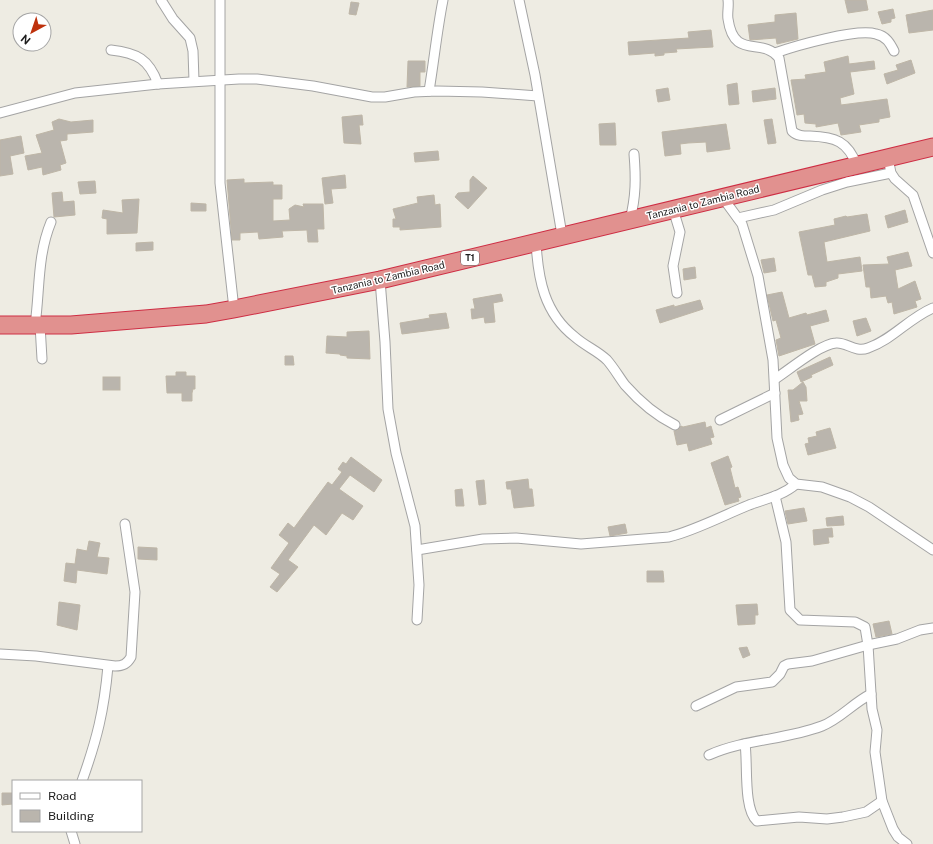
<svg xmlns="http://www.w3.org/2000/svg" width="933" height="844" font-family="'Public Sans',sans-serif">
<rect width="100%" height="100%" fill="#eeece3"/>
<g fill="#bab5ad" stroke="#beb6a7">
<polygon points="845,0 866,0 868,10 848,13"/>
<polygon points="351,2 359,3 356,15 349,14"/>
<polygon points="893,9 895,18 891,19 891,22 882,24 878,12"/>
<polygon points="933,10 933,30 909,33 906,15"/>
<polygon points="796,13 798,39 777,44 776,38 750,40 748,25 775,22 775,15"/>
<polygon points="711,30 713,47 676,49 677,52 664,53 664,55 655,56 655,53 629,55 628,42 689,38 688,32"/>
<polygon points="848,56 849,64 874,61 875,69 850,72 854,94 840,98 841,105 887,99 890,117 879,119 879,122 859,125 861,132 841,135 838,123 816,127 816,124 805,123 804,114 797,115 791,80 806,79 805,75 826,72 824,62"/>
<polygon points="911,60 915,73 887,84 884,74 898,70 896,65"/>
<polygon points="408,61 425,61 425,72 420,72 420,86 407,87"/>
<polygon points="737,83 739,104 729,105 727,85"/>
<polygon points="668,88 670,100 658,102 656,90"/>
<polygon points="775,88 776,99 753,102 752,91"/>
<polygon points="362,115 363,125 359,125 361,144 344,143 342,117"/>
<polygon points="59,119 71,122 93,120 93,132 67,134 67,140 60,141 66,163 60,165 61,170 43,175 42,167 28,170 25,156 42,153 36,135 54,130 52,122"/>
<polygon points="772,119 776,143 768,144 764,120"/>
<polygon points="615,123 616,145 600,145 599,124"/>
<polygon points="726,124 730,149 707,152 706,142 688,143 680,144 681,154 665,156 662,132"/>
<polygon points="21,136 24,153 10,156 13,174 0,176 0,140"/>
<polygon points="438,151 439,160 415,162 414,153"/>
<polygon points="345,175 346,188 331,189 333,203 325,204 322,178"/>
<polygon points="473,176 487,188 468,209 455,197 458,193 470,192 470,180"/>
<polygon points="244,179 244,183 273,182 273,185 282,185 282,199 273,199 273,221 290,220 289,209 295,205 304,207 303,204 323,204 324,229 317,229 318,242 308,242 307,230 282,231 283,237 259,239 258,232 240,233 240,240 232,240 227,180"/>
<polygon points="95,181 96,193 80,194 78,182"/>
<polygon points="62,192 63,202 74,201 75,215 54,217 52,193"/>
<polygon points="434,195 435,205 440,204 441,227 400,230 400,227 393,227 393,219 396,219 393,209 418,203 417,197"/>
<polygon points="139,199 137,233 107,234 107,219 102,218 103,210 123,213 122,200"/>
<polygon points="191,203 206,204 206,211 191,211"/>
<polygon points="905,210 908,222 888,228 885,216"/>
<polygon points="867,214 870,231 824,242 827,262 860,257 862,271 838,274 838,278 826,282 826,286 815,287 812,275 808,275 799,232 835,225 834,219 846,216 847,217"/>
<polygon points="153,242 153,250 136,251 136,243"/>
<polygon points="908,252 912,266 895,270 898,289 915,281 921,299 915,301 917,307 894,314 892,302 888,303 886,296 871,298 870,287 866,287 863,265 889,264 887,257"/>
<polygon points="774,258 776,271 764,273 761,260"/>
<polygon points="695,267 696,278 684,280 683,269"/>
<polygon points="782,292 789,318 806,313 807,315 826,310 829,321 810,326 815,344 779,356 776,340 781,338 776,320 773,321 767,295"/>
<polygon points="501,294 503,301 493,303 495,322 485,323 484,317 472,319 471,309 475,309 473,299"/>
<polygon points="700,300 703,309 660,323 656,310 674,305 674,307"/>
<polygon points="446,313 449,328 402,334 400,323 430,318 429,315"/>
<polygon points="866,318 871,331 857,336 853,321"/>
<polygon points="369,331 370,359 347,358 347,356 340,355 340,354 326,353 327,336 347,337 347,332"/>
<polygon points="285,356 293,356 294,365 285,365"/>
<polygon points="830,357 833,365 811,375 812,377 801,382 797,372"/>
<polygon points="176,372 186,372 186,376 195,376 195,389 193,389 192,393 192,401 182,401 182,393 167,393 166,376 176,376"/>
<rect x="103" y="377" width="17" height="13"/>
<polygon points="803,382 806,387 807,401 799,401 803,414 798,415 799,420 791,422 788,390 793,390"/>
<polygon points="705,422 706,428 711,426 714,437 710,438 712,444 689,451 687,443 677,445 674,431 678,430 681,426 683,427"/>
<polygon points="830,428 836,448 808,455 805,444 809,443 808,438 817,436 816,432"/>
<polygon points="728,456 732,467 730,468 735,488 738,487 741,497 738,498 739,501 725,505 711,463"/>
<polygon points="351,457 382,480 374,492 350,475 339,489 363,506 353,520 342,513 326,535 314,525 288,560 298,567 277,592 270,587 280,574 271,568 289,543 279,535 288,523 294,528 328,482 332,485 342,472 338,469 343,462 346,464"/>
<polygon points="528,479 529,489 532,489 534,506 514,508 511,489 507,489 506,482"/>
<polygon points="484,480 486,504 479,505 476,481"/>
<polygon points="462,489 464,506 456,506 455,490"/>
<polygon points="804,508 807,521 788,524 785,511"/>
<polygon points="843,516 844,525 827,526 826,518"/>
<polygon points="625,524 627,533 610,536 608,527"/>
<polygon points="832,528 833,537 828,537 829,543 814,545 813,530"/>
<polygon points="89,541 100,543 97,557 109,558 107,574 77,570 76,583 64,581 66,563 75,564 77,549 87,551"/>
<polygon points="138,547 157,548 157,560 138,559"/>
<polygon points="647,571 663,571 664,582 647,582"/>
<polygon points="59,602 80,605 77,630 57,625"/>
<polygon points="757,604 758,615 755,615 755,624 738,625 736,605"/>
<polygon points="889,621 892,634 876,637 873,624"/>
<polygon points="747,647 750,655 743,658 739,648"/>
<polygon points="2,793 13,793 13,804 2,805"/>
</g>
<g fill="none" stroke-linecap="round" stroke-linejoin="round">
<defs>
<g id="street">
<polyline points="161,0 173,19 190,38 193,51 194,81"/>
<polyline points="220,0 220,183 234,309"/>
<polyline points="519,0 535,75 562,235"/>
<path d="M 728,0 C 729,6 727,13 728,19 C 734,61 762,36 779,58 L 792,131 C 797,136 803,136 810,136 C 835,137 848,141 857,166"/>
<path d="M 111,50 C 137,53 149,59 158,84"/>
<path d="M 775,53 C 795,46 857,28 876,34 C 886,36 890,43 894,51"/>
<path d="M 429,91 C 434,61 437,30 443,0"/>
<polyline points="0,113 75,93 158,84 239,79 257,79 313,86 372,97 385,97 414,92 437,91 482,92 538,96"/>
<polyline points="888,158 891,173 895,179 913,195 933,253"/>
<polyline points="723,198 742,224 758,276 773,360 777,438 783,465 789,478 796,484 822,487 850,497 869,507 933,550"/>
<polyline points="673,209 680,232 673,266 677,293"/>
<polyline points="738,218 774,210 822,190 847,182 891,173"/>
<path d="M 630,220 C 636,196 636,178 634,154"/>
<path d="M 536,242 C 538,279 544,313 575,337 C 585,346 598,351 607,360 C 614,368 619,377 625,385 C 640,402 655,415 675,425"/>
<polyline points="380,280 385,342 388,409 396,453 415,526 419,585 417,620"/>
<path d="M 35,325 C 40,290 37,256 51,222"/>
<polyline points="40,325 42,359"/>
<path d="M 775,379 C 789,370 820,344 836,343 C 847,342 855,353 868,348 C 892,340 909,318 933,308"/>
<polyline points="720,420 775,393"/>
<polyline points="775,496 786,542 790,610 800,620 855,622 865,627 868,645 872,709 877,730 875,752 882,801 893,829 898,837 907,844"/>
<path d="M 417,550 L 483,539 L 516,538 L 581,544 L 669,537 C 696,530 722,516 749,505 C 765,499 782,496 796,484"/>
<path d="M 0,654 L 36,656 L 115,666 C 123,666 127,664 131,657 L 135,592 L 125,524"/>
<polyline points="696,706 736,687 772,682 780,674 784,666 788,664 812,661 868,645 897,639 920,630 933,628"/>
<path d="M 745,744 C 748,763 743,809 757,821 L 799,817 L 827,819 L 843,817 L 866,812 L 882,801"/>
<path d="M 709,755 C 745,739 785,740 822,726 C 840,719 853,703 871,694"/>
<path d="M 82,781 C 97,739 104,711 108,666"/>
<polyline points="71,831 75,844"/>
</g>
<polyline id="highway" points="0,325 71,325 206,314 234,309 380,280 933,147"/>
</defs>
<use href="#street" stroke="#a4a4a4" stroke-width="11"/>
<use href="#highway" stroke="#ce2e44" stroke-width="19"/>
<use href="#street" stroke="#fff" stroke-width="9"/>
<use href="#highway" stroke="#e1918f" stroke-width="17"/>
</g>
<g text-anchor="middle" stroke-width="3" stroke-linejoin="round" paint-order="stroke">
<rect fill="#fff" stroke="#616161" stroke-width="1" x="461" y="251" width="18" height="14" rx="3"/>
<g font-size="9" font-weight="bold" fill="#1d1d1d">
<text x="470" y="261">T1</text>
</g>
<g font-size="10" fill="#1d1d1d" stroke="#fff">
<text transform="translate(703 202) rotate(-14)" y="4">Tanzania to Zambia Road</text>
<text transform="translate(388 277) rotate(-13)" y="4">Tanzania to Zambia Road</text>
</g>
</g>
<rect x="12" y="780" width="130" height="52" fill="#ffffff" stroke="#a5a5a5"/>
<rect x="20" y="793" width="20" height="6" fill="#ffffff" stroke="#a5a5a5"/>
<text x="48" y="800" font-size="12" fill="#1d1d1d">Road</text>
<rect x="20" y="810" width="20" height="12" fill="#bab5ad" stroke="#a5a5a5"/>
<text x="48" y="820" font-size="12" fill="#1d1d1d">Building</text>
<g transform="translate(32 32) rotate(220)"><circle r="19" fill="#ffffff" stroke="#a5a5a5"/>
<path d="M0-3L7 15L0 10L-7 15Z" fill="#be310c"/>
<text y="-6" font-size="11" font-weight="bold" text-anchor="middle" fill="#1d1d1d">N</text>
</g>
</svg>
